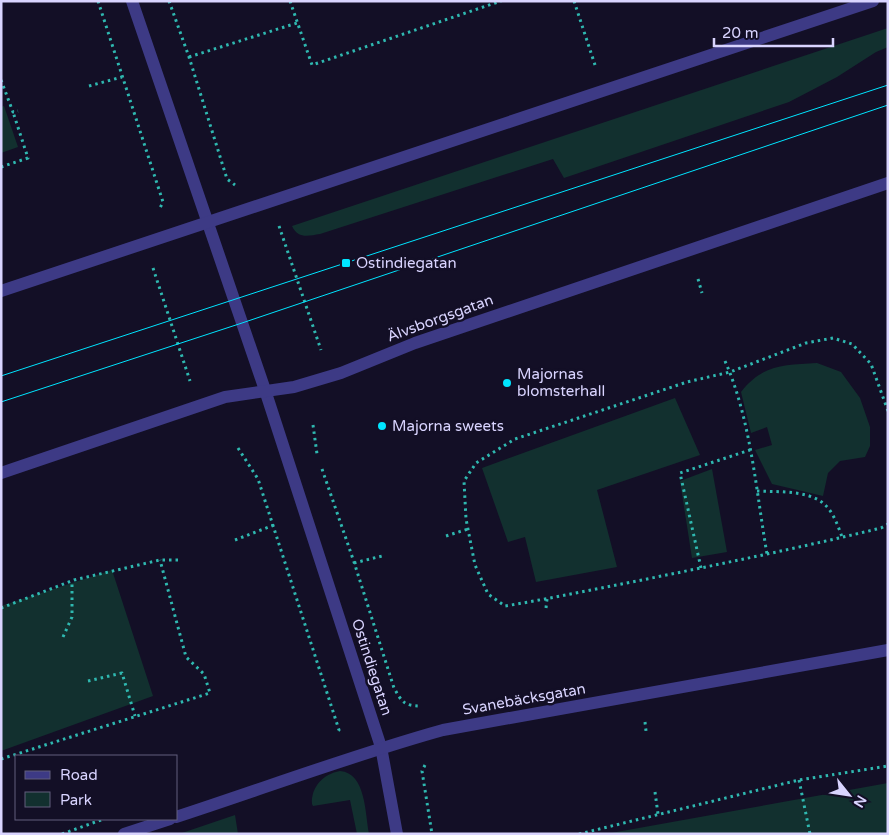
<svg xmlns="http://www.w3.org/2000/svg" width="889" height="835" font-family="'Varela Round',sans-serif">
<rect width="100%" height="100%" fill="#130f26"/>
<g fill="#12302f">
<path d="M 888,28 L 888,47 L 876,52 L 837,77 L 789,102 L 564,178 L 553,159 L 320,234 C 308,236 298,239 292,226 Z"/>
<polygon points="4,106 18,147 1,153 1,107"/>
<path d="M 817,363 L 841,372 L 860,398 L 870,427 L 870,446 L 865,457 L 840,461 L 828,473 L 823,496 L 772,484 L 755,450 L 772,445 L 767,427 L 751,433 L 741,392 C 763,364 784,365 817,363 Z"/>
<polygon points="675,398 700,455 597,490 617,567 536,582 525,537 508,542 482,468"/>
<polygon points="712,469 727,552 692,558 680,481"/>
<polygon points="112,570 153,696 1,751 1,606"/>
<path d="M 340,771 C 366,773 365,813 369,834 L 357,834 L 350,800 L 313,806 L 312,804 C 311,787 323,774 340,771 Z"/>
<polygon points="888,783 888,834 611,833"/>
<polygon points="235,815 238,834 179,834"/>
</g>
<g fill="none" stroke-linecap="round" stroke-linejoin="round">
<g stroke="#2fb8b0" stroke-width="3" stroke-dasharray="2.5 4" stroke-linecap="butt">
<polyline points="98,1 163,202 159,210"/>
<polyline points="169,1 189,57 227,179 235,185"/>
<polyline points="290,1 312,65 501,1"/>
<polyline points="574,1 595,65"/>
<polyline points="189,57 297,23"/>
<polyline points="1,80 13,112 18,111"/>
<polyline points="89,86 122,77"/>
<polyline points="1,167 28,158 13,112"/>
<polyline points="279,226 321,350"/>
<polyline points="153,268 190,381"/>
<polyline points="698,279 702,293"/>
<path d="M 725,361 C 751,420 756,491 767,554"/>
<path d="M 888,411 L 871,364 L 852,344 L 833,338 L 806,343 L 730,372 L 687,382 L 515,439 L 476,463 L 464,481 L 466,519 L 475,565 L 488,594 L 505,606 C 548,599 590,590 632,582 C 716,565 799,548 881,528 L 888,524"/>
<polyline points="313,425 317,454"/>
<polyline points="238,448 258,479 339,730 336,732"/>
<path d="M 322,469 L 354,562 L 394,688 C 402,702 404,706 421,706"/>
<path d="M 757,491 C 776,492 807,490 823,503 C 833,511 838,526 842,537"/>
<polyline points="446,536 468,529"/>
<polyline points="235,540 274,525"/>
<polyline points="354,563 382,556"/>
<polyline points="701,568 680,473 750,450"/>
<polyline points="1,608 74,580 160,560 179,560"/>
<polyline points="546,608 547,599"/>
<polyline points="63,637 72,617 72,581"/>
<polyline points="88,681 122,673 135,716"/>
<polyline points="645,722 646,731"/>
<polyline points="1,759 210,693 204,674 186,657 160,560"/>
<polyline points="425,765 422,771 432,834"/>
<polyline points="799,780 810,834"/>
<polyline points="655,792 658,814"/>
<polyline points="62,834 101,820"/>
<polyline points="579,834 799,780 888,766"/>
</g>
<g stroke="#3d3a85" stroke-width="12">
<polyline points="132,1 265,390 381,747 397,834"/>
<polyline points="1,291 873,1"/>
<polyline points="1,473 225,397 294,387 341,373 415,343 888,183"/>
<path d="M 176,817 C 265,788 353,755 443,730 L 888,650"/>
<polyline points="124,834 170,819"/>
</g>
<g stroke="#00e5ff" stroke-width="1">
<polyline points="1,376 888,85"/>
<polyline points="1,402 242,323 888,105"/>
</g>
</g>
<g fill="#00e5ff" stroke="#130f26" stroke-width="2">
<rect x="341" y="258" width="10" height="10" rx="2.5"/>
<circle cx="507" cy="383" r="5"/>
<circle cx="382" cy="426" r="5"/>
</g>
<g text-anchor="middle" stroke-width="5" stroke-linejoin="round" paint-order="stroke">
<g font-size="15" fill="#d9d4ff" stroke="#130f26" text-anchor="start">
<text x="356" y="268">Ostindiegatan</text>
<text x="517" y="379">Majornas<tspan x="517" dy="17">blomsterhall</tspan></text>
<text x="392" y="431">Majorna sweets</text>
</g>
<g font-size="15" fill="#d9d4ff" stroke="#130f26">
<text transform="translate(440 318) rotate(-20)" y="5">Älvsborgsgatan</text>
<text transform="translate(372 667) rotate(72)" y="5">Ostindiegatan</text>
<text transform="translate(524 699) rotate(-10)" y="5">Svanebäcksgatan</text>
</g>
</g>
<rect width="889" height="835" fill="none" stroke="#d9d4ff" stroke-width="5"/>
<rect x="15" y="755" width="162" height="65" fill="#130f26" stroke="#625e7d"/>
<rect x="25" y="771" width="25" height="8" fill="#3d3a85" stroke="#625e7d"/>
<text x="60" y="780" font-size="15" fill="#d9d4ff">Road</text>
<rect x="25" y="792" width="25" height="15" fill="#12302f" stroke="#625e7d"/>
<text x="60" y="805" font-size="15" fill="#d9d4ff">Park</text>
<g transform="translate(849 795) rotate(120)" stroke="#130f26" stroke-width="4" paint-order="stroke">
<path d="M0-4L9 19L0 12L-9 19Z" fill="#d9d4ff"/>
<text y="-8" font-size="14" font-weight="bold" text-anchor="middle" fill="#d9d4ff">N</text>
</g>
<path d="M714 38v8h119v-8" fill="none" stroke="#d9d4ff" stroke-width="2.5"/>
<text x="722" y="38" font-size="15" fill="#d9d4ff" stroke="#130f26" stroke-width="4" paint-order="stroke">20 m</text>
</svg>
